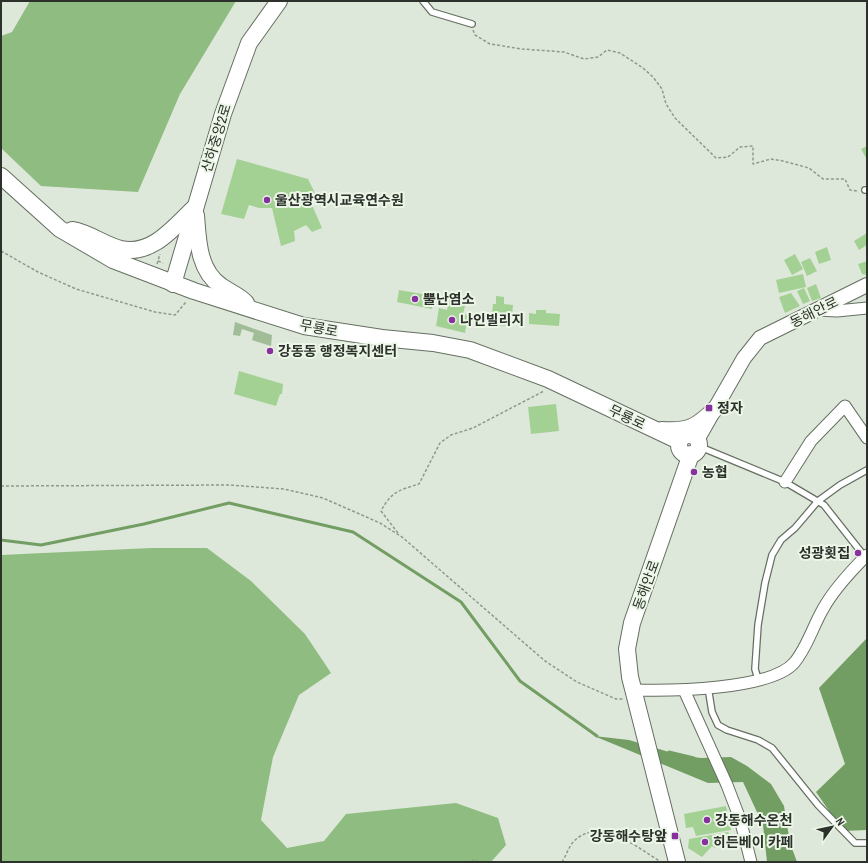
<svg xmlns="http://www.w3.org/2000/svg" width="868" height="863" font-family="'Archivo Narrow','Noto Sans KR',sans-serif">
<rect width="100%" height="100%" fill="#dee8da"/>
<polygon fill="#a0bd97" points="235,322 272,335 271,346 252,340 254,333 242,329 240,336 233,335"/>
<g fill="#8fbc80">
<polygon points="30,1 236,1 180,94 138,192 41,186 1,148 1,36 12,32"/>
<polygon points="151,548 207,548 251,581 305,634 331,673 299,695 273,757 261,820 287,848 324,841 346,814 456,803 498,818 506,845 491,862 1,862 1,555"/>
</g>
<g fill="#739e63">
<polygon points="867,638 867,830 843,831 816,792 845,764 819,688"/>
<polygon points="594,736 629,740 679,755 701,758 731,757 747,766 771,784 784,806 790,843 797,862 767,862 763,825 743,782 708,783"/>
</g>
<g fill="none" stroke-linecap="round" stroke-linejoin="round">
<g stroke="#739e63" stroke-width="3">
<polyline points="1,540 41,545 144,524 229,503 353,532 461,602 520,681 597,736"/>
<polyline points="669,752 694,758"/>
</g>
</g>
<g fill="#a3d193">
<polygon points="867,146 867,157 866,158 861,149"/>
<polygon points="237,159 308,179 315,193 308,196 322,228 312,232 306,225 294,231 295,241 281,246 272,208 259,208 249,205 244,219 221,214"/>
<polygon points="867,233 867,245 859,250 854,241"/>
<polygon points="827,247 831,260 819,264 815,252"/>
<polygon points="795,254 803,269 792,275 784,260"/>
<polygon points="810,258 817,271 807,276 801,262"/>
<polygon points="867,261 867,275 862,274 858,264"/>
<polygon points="803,274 806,287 779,293 776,280"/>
<polygon points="816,284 821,298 812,301 807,288"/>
<polygon points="804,288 810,301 803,304 797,291"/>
<polygon points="399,290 434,296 432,309 397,302"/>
<polygon points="791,293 800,306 785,313 779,297"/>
<polygon points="496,296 504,297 504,304 513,305 511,326 491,325 493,304 496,304"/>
<polygon points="449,298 466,302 463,314 468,315 465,333 436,326 439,308 447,310"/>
<polygon points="536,310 546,310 546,313 560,314 559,326 529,324 529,313 536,314"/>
<polygon points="239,371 283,384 282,394 280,394 276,406 234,394"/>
<polygon points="556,404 559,431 531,434 528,407"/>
<polygon points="726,806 731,830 696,836 693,827 686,828 684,814"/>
<polygon points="728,832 730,835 715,848 712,846 702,857 688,848 689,839"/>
</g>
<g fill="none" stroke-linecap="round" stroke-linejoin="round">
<defs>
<g id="service">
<polyline points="423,1 432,12 472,24"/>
<polyline points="865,190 867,190"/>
<polyline points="698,446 785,482 824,505 865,557"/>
<polyline points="758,679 755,669 758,625 765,583 772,555 781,540 795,528 818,501 840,485 867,470"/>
<polyline points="708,687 712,712 718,725 727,730 758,740 772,748 818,805 855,843 867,843"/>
</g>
<g id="minor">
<polyline points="818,310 837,311 867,308"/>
<polyline points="785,482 811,441 845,406 867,438"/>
<path d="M 634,690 C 670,691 770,690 794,663 C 807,648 813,626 823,609 C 834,589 851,571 867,555"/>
<polyline points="684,690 727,785 740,819 751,862"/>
</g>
<polyline id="tertiary" points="697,440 744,358 760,338 867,285"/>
<g id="secondary">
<polyline points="1,176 60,229 113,260 194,291 304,326 382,338 433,343 470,350 548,379 679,441"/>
<path d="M 196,215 C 198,240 198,270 221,286 C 229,292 239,295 246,303"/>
<path d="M 72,230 C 90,233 104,245 121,249 C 152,256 174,227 194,208"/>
<polyline points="173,284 223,114 249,43 279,1"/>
<path d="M 662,430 C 688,432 697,427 715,409"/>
<circle cx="689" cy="445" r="10"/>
<polyline points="677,862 630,677 627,649 632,623 691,454"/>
</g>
</defs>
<use href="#service" stroke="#656f62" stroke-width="8"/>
<use href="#minor" stroke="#656f62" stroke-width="13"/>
<use href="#tertiary" stroke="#656f62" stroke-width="16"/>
<use href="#secondary" stroke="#656f62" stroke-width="18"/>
<g stroke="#90988e" stroke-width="1.5" stroke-dasharray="3 2" stroke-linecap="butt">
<polyline points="473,30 475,35 490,44 522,49 564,52 584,59 598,57 607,50 620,53 643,68 653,77 662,89 666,104 675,118 716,158 728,157 740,147 753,146 753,164 771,159 783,161 809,168 823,179 845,179 850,190 857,191"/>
<polyline points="1,251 38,272 76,289 155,312 175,315 186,302"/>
<polyline points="158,261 163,263"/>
<polyline points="157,264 160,254"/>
<polyline points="1,486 229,485 284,489 323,498 380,523 402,537 545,661 577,682 616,699 623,699"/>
<path d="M 398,533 L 381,511 C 391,492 399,490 419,484 L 440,443 L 451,435 L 473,428 L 544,391"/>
<polyline points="471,862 473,860 478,862"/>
<path d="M 562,862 C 566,856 569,846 574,841 C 600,816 638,848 661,862"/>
</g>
<use href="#service" stroke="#fff" stroke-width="5.5"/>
<use href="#minor" stroke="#fff" stroke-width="11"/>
<use href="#tertiary" stroke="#fff" stroke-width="14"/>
<use href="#secondary" stroke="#fff" stroke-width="16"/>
</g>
<g fill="#86319e" stroke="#ebf6e7" stroke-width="1.5">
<circle cx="267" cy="200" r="4"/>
<circle cx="415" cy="299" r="4"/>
<circle cx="452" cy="320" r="4"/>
<circle cx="270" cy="351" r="4"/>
<rect x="705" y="404" width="8" height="8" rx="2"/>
<circle cx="694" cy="472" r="4"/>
<circle cx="858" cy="553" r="4"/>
<circle cx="707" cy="820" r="4"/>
<rect x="671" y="832" width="8" height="8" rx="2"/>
<circle cx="705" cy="842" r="4"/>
</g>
<g text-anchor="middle" stroke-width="4" stroke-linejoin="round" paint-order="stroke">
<g font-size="14" fill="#2d312c" stroke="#ebf6e7">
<text transform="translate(216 138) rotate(-73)" y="5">산하중앙2로</text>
<text transform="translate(814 312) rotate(-26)" y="5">동해안로</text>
<text transform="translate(319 328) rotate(11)" y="5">무룡로</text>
<text transform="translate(627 417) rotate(25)" y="5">무룡로</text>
<text transform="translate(646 585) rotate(-70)" y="5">동해안로</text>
</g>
<g font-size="14" font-weight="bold" fill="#2d312c" stroke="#ebf6e7" text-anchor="start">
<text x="275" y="205">울산광역시교육연수원</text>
<text x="423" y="304">뿔난염소</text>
<text x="460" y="325">나인빌리지</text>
<text x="278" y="356">강동동 행정복지센터</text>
<text x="717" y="413">정자</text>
<text x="702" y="477">농협</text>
<text x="850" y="558" text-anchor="end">성광횟집</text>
<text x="715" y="825">강동해수온천</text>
<text x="667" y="841" text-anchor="end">강동해수탕앞</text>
<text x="713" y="847">히든베이 카페</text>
</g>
</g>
<rect width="868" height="863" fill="none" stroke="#2d312c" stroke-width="4"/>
<g transform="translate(832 827) rotate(57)" stroke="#ebf6e7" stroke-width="3" paint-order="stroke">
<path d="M0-3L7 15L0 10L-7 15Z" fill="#2d312c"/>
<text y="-6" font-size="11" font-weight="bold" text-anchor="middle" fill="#2d312c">N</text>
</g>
</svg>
